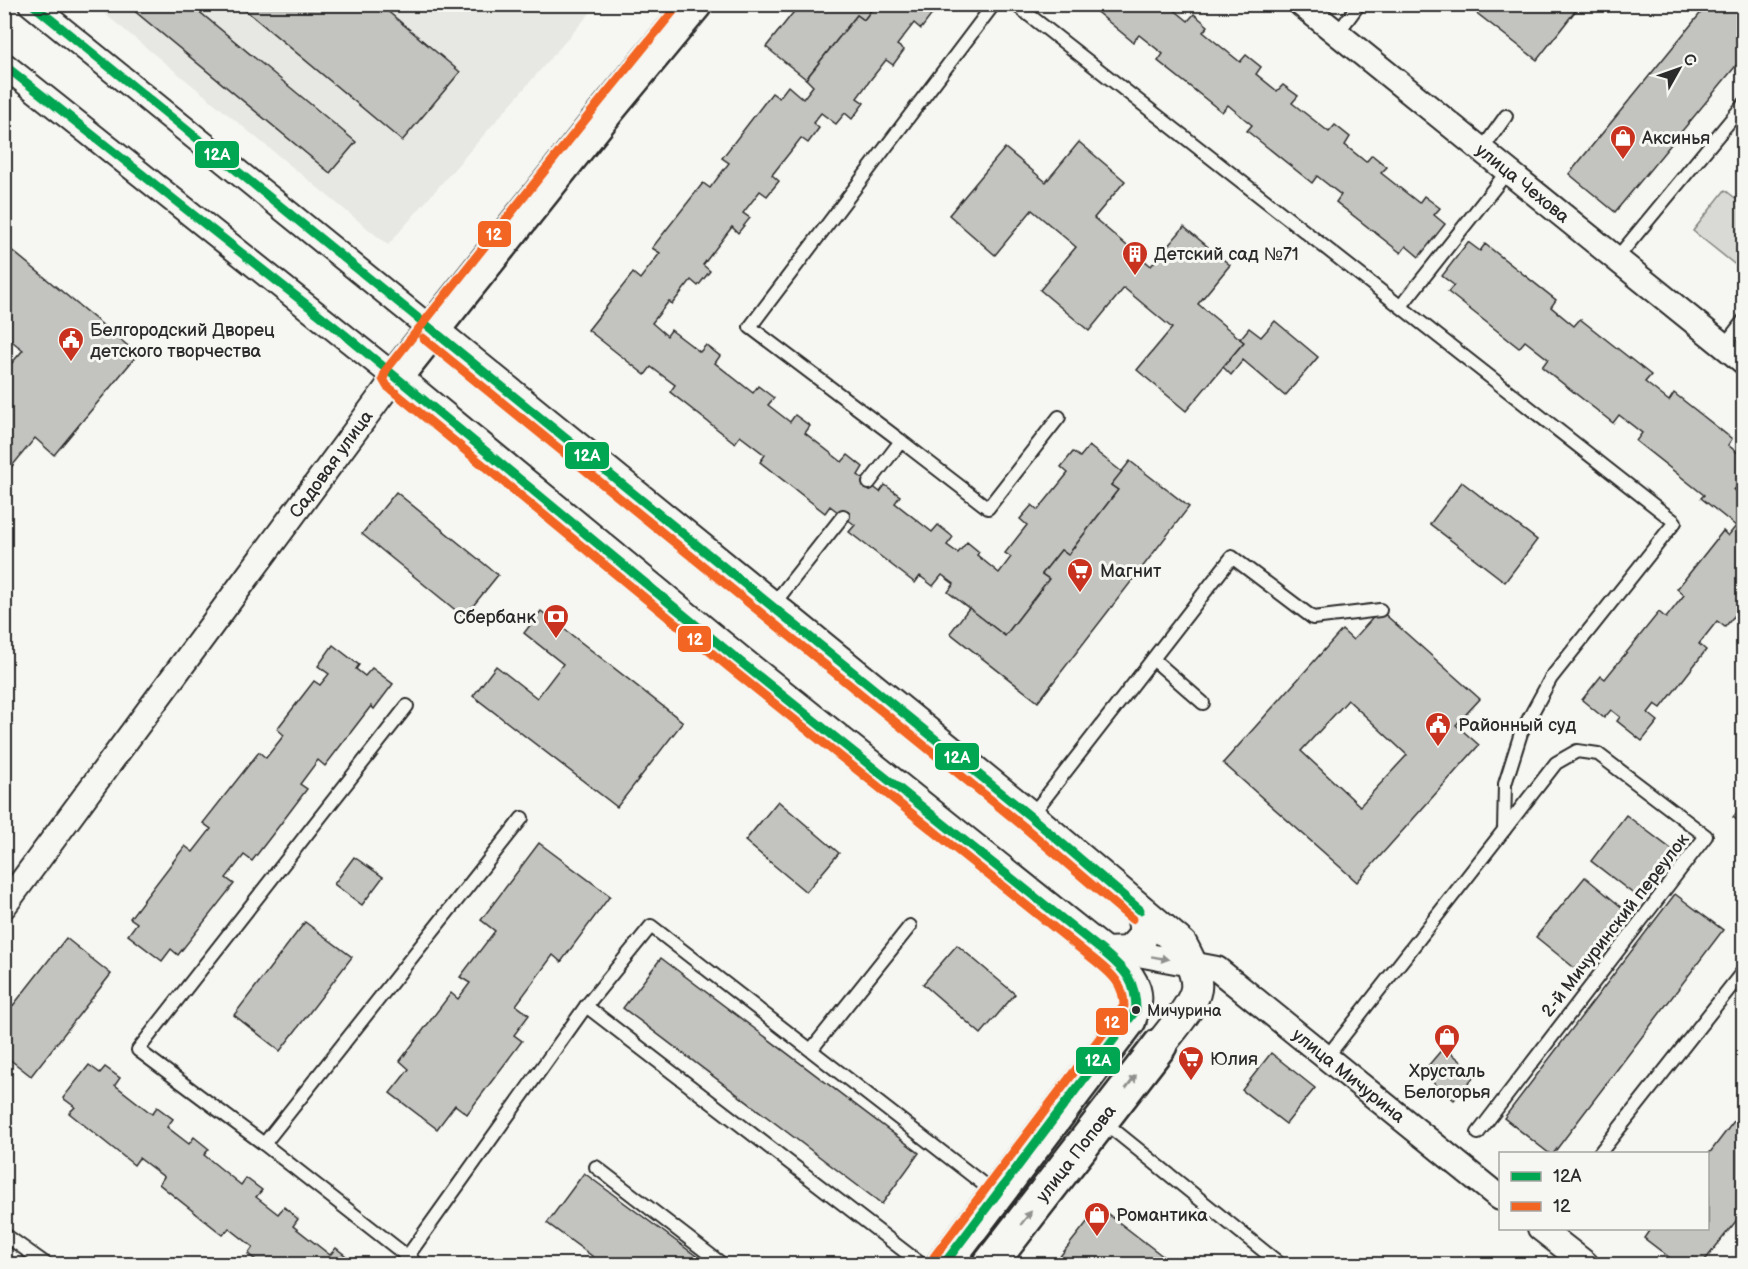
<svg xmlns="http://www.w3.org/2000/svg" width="1748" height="1269" font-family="'Balsamiq Sans',sans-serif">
<rect width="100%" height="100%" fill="#f6f6f2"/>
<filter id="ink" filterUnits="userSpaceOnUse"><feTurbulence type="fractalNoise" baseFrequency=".0167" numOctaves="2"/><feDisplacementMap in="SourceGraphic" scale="12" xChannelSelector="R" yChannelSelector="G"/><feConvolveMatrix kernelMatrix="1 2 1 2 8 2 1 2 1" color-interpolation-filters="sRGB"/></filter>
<g filter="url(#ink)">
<polygon fill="#e7e7e3" points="94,5 597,5 388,245"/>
<polygon fill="#d9d9d5" stroke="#828280" stroke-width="1.5" points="1725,190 1743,204 1743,271 1693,231"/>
<g fill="#c3c3c0" stroke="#2b2b2b" stroke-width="1.5" fill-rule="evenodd">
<polygon points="126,4 190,4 356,142 330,173"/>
<polygon points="238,4 379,4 460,72 402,141"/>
<polygon points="800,4 876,4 864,20 857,15 806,79 766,47"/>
<polygon points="876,4 929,4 926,8 933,13 921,29 914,23 897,45 904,50 893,65 886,60 871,79 857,98 864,103 852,119 845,113 836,124 821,113 813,123 819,128 808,143 801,138 772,175 779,181 767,196 760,191 743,213 750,218 738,233 732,227 703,265 710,271 698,286 691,280 672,304 669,301 652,323 667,336 671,330 700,352 706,345 720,356 715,363 753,393 758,386 774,398 768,405 790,422 795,415 810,426 805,433 842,462 848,455 863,467 858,475 880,492 885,485 900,496 895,503 932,532 938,525 953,537 947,545 958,553 967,542 979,552 977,555 999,573 1011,557 1005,553 1027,525 1020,519 1032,505 1038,510 1068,473 1061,467 1073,452 1080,457 1089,446 1122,472 1111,485 1118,490 1068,555 1061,550 1042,574 1049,579 1005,636 948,592 954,584 942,575 933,586 920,576 915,583 849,532 855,525 843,516 830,506 825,513 760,462 765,455 740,436 735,443 670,392 675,385 651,367 645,375 588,330 633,273 640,279 660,253 652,248 703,183 710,188 729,163 722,158 772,93 779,98 788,86 803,99 813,86 806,79 857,15 864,20"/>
<polygon points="1087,4 1167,4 1188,21 1194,14 1208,26 1203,32 1240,62 1246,55 1261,67 1256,74 1277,91 1283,85 1298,96 1292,103 1329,132 1335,125 1350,137 1345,145 1366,162 1372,155 1387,167 1381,173 1419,203 1424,196 1440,208 1434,215 1445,224 1419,257 1406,246 1401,253 1336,202 1341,195 1317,176 1312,183 1247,131 1252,125 1228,105 1222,112 1158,61 1163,54 1139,35 1133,42"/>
<polygon points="1465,4 1569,4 1576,10 1537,60"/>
<polygon points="1708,4 1744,4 1744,56 1615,212 1569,174"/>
<polygon points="1079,142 1125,181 1094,218 1151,266 1184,227 1230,265 1198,304 1244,342 1186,411 1137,370 1172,328 1124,288 1089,331 1040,290 1076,247 1032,210 995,255 949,215 1005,148 1046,182"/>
<polygon points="1468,242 1480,251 1485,244 1556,300 1551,307 1574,326 1580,319 1651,375 1645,382 1669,401 1674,393 1732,439 1728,445 1738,453 1744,445 1744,482 1742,481 1734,490 1744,498 1744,604 1725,627 1717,621 1699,644 1706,650 1661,708 1655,704 1648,713 1658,721 1642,741 1617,721 1620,717 1611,710 1604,718 1582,700 1601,676 1605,679 1659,612 1666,618 1684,595 1677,589 1723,531 1728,536 1736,526 1701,498 1704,495 1636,441 1642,433 1619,415 1613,423 1542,367 1548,359 1525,341 1519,348 1448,292 1454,285 1442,276"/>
<polygon points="4,244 138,354 54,455 35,438 4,476 4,372 23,350 4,335"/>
<polygon points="1275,321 1318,357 1285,396 1243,360 1231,375 1223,367 1244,342 1240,339 1249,328 1261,337"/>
<polygon points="1130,461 1189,507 1038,702 950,633 969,608 1005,636 1049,579 1042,574 1061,550 1068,555 1118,490 1111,485"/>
<polygon points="1462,482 1537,540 1505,582 1430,524"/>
<polygon points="396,492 498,575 464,617 362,534"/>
<path d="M 1380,610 L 1480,699 L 1456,725 L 1479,745 L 1357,882 L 1223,763 L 1342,630 L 1353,640 ZM 1348,700 L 1407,755 L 1360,806 L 1301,751 Z"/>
<polygon points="541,611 683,722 617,807 473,696 496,666 537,698 563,664 524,633"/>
<polygon points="333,645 359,665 356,669 365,676 372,668 393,684 374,709 371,706 325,766 318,760 300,784 307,789 279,826 252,861 244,855 226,878 234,884 178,955 171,949 162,961 128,935 137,923 130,918 185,846 193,852 211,829 203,823 259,752 266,758 284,735 277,729 314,681 320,685 329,674 318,666"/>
<polygon points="778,801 839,853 806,892 745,841"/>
<polygon points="1744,804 1744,825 1733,817"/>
<polygon points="1626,815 1675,852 1640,899 1591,861"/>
<polygon points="539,843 610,896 561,962 553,955 516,1005 529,1015 514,1035 522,1041 467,1114 455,1105 437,1129 390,1093 409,1069 400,1061 451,993 458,999 470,983 460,977 495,931 481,920"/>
<polygon points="354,857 383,877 362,905 334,884"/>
<polygon points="1585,877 1630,914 1582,974 1536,937"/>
<polygon points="1675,894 1723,930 1553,1154 1550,1154 1504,1118"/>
<polygon points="305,922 352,957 280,1051 234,1015"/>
<polygon points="66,938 111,974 31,1076 4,1055 4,1017"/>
<polygon points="957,945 1015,994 981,1034 923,984"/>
<polygon points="661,958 919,1153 882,1204 623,1008"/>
<polygon points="1444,1047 1476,1074 1454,1100 1422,1073"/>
<polygon points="1271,1053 1315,1088 1286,1124 1242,1090"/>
<polygon points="89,1065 100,1073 105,1067 120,1078 115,1085 152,1114 157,1107 173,1119 167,1127 189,1144 194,1137 209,1149 204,1155 241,1185 246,1178 262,1190 256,1197 278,1214 284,1207 298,1219 293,1226 330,1255 336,1248 351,1260 348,1264 261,1264 248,1254 253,1247 229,1228 223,1235 159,1184 164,1177 139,1158 134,1165 69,1113 75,1107 63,1098"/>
<polygon points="1744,1108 1744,1211 1702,1264 1678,1264 1644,1238 1651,1228 1708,1228 1708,1155"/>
<polygon points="584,1173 707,1264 603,1264 547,1223"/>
<polygon points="1099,1207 1173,1264 1054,1264"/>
</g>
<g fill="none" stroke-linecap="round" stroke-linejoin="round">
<defs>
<g id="service">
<polyline points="1015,4 1675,522 1551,678 1521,733 1505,784 1504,830 1326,1058"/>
<polyline points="1337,34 1359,4"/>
<polyline points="1481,151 1506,116"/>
<polyline points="1616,259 1744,104"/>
<polyline points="1401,306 1507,172"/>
<polyline points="1724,346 1744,320"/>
<polyline points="901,441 988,508 1059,417"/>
<polyline points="869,483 901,441 750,327 994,4"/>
<polyline points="772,606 843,516"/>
<polyline points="1153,659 1203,703"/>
<polyline points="407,706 138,1050 264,1144 417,1264"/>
<polyline points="1031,816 1232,557 1313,618 1380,610"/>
<polyline points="586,1006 921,1264"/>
<polyline points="811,1050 910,926"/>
<polyline points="1104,1122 1280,1264"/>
<polyline points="1478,1133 1706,836 1598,754 1577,751 1556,763 1504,830"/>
<polyline points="264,1144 522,818"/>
<polyline points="1599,1154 1744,970"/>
<polyline points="596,1167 722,1264"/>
<polyline points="4,1234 46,1264"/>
<polyline points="402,1264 586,1006 651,926 996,1194"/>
</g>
<g id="minor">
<polyline points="31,4 431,329"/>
<path id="s1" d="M 1301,4 L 1744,362"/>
<polyline points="4,65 395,377 4,906"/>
<path id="s2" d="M 1128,952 L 1217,969 L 1500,1198"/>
<polyline points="1540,1228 1586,1264"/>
</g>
<g id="tertiary">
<path d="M 431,329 L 1031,817 L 1182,945 C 1189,958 1198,975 1196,989 C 1193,1007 1171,1030 1160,1045"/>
<path d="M 395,377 L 737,659 L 1117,963 C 1134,980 1144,997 1129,1020"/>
<path d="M 1105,953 L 1128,952 C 1146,937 1147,932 1140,910"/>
</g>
<g id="secondary">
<polyline points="395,377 610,107 695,4"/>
<polyline points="944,1264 1129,1020"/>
<path id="s3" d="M 990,1264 L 1160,1045"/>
</g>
</defs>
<use href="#service" stroke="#2b2b2b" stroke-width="16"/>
<use href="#minor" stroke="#2b2b2b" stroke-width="28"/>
<use href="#tertiary" stroke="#2b2b2b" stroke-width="34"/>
<use href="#secondary" stroke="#2b2b2b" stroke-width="38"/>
<use href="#service" stroke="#f6f6f2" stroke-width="12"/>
<use href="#minor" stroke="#f6f6f2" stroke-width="24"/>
<use href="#tertiary" stroke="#f6f6f2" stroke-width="30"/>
<use href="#secondary" stroke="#f6f6f2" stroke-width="33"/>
<defs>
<g id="bus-1">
<polyline points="32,4 1031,817 1140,910"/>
<path d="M 4,65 L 345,335 L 737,659 L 1105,953 C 1126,971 1136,981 1136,1010 L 944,1264"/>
</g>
<g id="bus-2">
<path d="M 679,4 L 601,100 L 386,370 L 383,379 L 387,386 L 730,668 L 1097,962 C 1113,975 1124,985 1124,1006 L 934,1257"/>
<polyline points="423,338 1023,826 1132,919"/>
</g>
</defs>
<use href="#bus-1" stroke="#f6f6f2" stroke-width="14"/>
<use href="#bus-2" stroke="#f6f6f2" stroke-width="14"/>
<use href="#bus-1" stroke="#00a651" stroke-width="9"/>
<use href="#bus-2" stroke="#f26522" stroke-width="9"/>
</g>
<defs><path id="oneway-solid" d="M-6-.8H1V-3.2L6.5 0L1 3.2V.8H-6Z" transform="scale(1.5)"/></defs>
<g fill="#90908e">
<use href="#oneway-solid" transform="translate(1160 958) rotate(10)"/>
<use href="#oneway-solid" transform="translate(1131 1082) rotate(-52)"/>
<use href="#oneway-solid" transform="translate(1026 1218) rotate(-52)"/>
</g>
</g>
<defs>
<symbol id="shop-pin" viewBox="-11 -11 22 30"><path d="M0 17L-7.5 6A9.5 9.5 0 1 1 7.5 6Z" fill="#c8321e" stroke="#f6f6f2"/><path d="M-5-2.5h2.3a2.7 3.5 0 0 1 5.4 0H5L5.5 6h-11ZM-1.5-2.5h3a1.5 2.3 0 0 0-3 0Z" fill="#fff"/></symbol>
<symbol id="building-pin" viewBox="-11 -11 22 30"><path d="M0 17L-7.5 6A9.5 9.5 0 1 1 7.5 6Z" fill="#c8321e" stroke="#f6f6f2"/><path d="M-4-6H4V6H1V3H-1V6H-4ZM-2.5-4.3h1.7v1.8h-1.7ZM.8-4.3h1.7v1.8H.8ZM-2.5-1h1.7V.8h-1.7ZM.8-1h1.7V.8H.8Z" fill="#fff"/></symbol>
<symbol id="civic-pin" viewBox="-11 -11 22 30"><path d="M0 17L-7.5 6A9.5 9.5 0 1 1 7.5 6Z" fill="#c8321e" stroke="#f6f6f2"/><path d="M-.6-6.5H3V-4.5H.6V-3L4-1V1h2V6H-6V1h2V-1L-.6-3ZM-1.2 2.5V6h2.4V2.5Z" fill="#fff"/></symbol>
<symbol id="supermarket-pin" viewBox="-11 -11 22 30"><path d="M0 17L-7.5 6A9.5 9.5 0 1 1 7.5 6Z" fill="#c8321e" stroke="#f6f6f2"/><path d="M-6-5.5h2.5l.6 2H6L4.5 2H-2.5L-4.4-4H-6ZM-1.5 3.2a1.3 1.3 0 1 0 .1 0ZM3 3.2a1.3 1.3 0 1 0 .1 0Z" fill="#fff"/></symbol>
<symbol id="bank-pin" viewBox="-11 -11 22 30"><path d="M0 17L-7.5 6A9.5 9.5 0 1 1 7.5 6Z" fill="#c8321e" stroke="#f6f6f2"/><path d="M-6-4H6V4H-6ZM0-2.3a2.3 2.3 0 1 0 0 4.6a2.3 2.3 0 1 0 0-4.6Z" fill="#fff"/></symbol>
</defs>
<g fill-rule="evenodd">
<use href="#shop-pin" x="1608" y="123" width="30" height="40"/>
<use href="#building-pin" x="1120" y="239" width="30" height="40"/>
<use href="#civic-pin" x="56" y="325" width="30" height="40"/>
<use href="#supermarket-pin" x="1065" y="556" width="30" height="40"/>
<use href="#bank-pin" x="541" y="602" width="30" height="40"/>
<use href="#civic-pin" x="1423" y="710" width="30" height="40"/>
<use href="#shop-pin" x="1432" y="1022" width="30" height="40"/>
<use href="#supermarket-pin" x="1176" y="1044" width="30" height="40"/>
<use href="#shop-pin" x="1082" y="1200" width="30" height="40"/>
</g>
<circle fill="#2b2b2b" stroke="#f6f6f2" stroke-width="2" cx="1136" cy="1010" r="5"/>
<g text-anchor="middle" stroke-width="6" stroke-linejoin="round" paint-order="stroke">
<g font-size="16" fill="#2b2b2b" stroke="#f6f6f2" text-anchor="start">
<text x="1147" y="1016">Мичурина</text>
</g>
<g font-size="18" fill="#2b2b2b" stroke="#f6f6f2" text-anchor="start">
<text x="1642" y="144">Аксинья</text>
<text x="1154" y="260">Детский сад №71</text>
<text x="90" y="336">Белгородский Дворец<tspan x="90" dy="21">детского творчества</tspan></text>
<text x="1100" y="577">Магнит</text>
<text x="536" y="623" text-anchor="end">Сбербанк</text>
<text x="1458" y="731">Районный суд</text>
<text x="1210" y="1065">Юлия</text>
<text x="1447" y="1077" text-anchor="middle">Хрусталь<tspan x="1447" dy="21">Белогорья</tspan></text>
<text x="1116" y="1221">Романтика</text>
</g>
<g font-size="18" fill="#2b2b2b" stroke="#f6f6f2">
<text dy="6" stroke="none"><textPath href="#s1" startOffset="285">улица Чехова</textPath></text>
<text transform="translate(331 464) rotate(-54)" y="6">Садовая улица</text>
<text transform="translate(1615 925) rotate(-52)" y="6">2-й Мичуринский переулок</text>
<text dy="6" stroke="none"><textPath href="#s2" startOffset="260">улица Мичурина</textPath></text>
<text dy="6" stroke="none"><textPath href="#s3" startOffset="140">улица Попова</textPath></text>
</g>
</g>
<g stroke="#f6f6f2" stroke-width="2">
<rect x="194" y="140" width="46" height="29" rx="6" fill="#00a651"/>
<rect x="477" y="220" width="35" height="28" rx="6" fill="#f26522"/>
<rect x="564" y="441" width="46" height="29" rx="6" fill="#00a651"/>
<rect x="677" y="625" width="35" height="28" rx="6" fill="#f26522"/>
<rect x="934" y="742" width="46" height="29" rx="6" fill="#00a651"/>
<rect x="1095" y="1007" width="34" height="29" rx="6" fill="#f26522"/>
<rect x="1075" y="1046" width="46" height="29" rx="6" fill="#00a651"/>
</g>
<g font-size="16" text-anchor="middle" font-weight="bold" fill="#fff">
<text x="217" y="160">12А</text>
<text x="494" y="240">12</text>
<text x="587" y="461">12А</text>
<text x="695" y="645">12</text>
<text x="957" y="763">12А</text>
<text x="1112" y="1028">12</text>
<text x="1098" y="1066">12А</text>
</g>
<rect width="1748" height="1269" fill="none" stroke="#f6f6f2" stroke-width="24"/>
<rect x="12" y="12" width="1724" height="1245" fill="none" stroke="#2b2b2b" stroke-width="2" filter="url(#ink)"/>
<rect x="1499" y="1152" width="210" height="78" fill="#f6f6f2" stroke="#a5a5a2" stroke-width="1.5"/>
<rect x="1511" y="1172" width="30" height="9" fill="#00a651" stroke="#a5a5a2" stroke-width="1.5"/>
<text x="1553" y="1182" font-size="18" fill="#2b2b2b">12А</text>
<rect x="1511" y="1202" width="30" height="9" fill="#f26522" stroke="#a5a5a2" stroke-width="1.5"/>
<text x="1553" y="1212" font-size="18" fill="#2b2b2b">12</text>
<g transform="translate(1679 69) rotate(50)" stroke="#f6f6f2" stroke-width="4.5" paint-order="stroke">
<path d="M0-4.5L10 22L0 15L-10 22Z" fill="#2b2b2b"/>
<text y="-9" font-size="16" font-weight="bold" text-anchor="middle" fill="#2b2b2b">С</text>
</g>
</svg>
